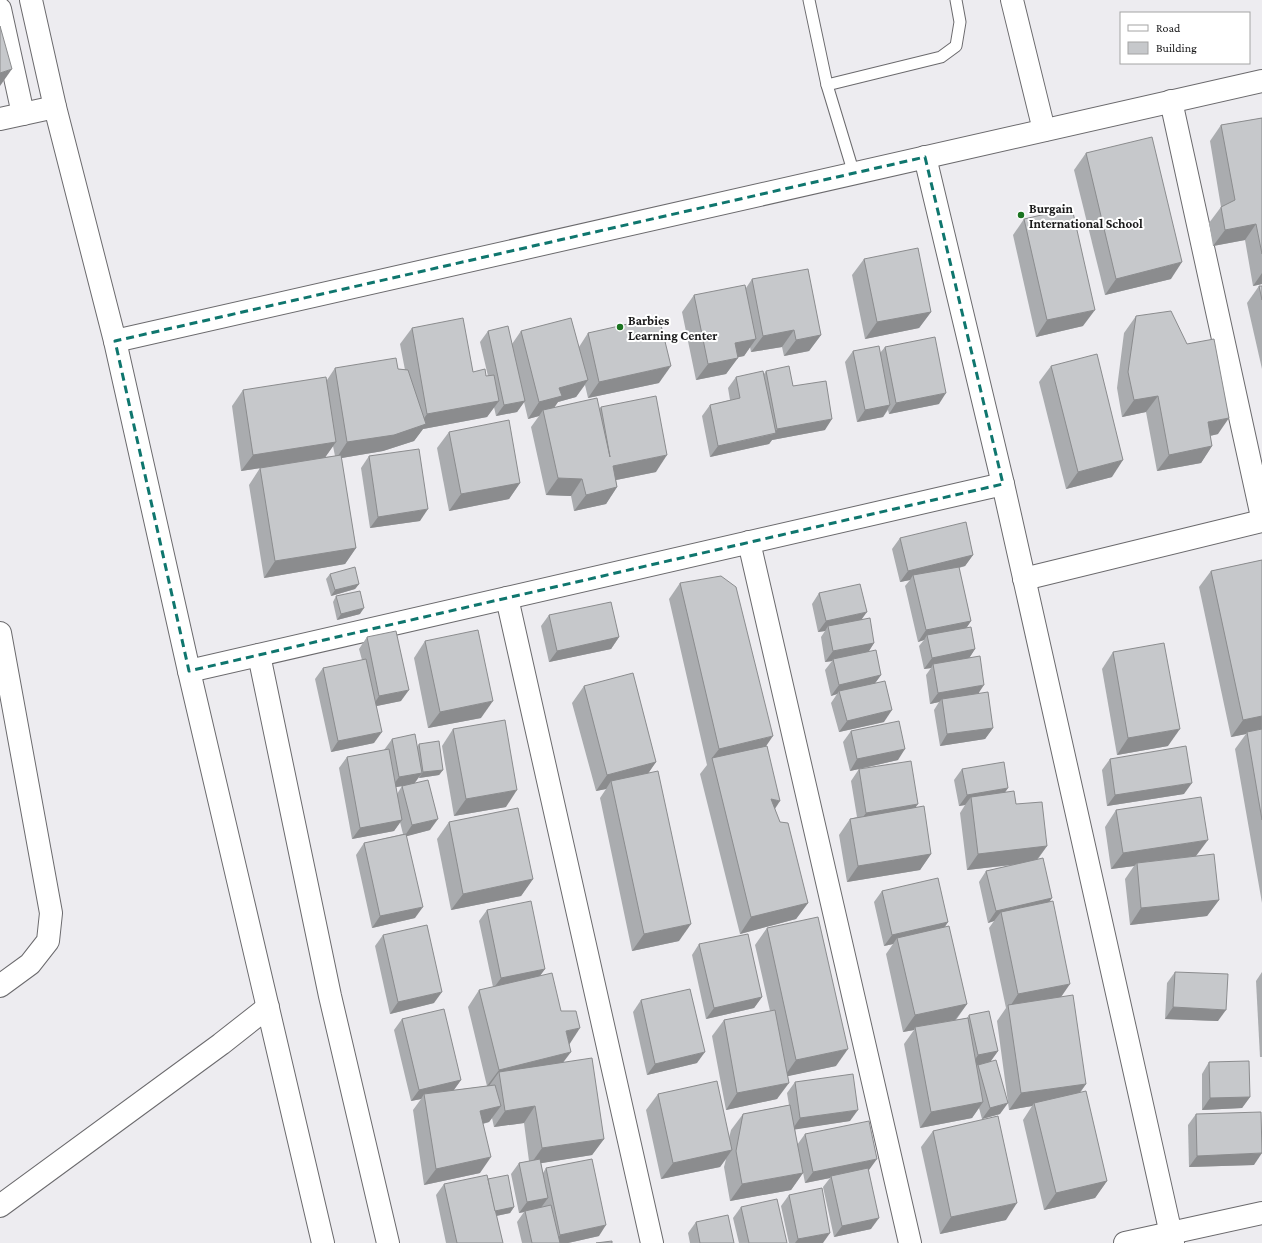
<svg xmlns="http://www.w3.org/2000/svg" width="1262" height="1243" font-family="'Crimson Pro',serif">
<rect width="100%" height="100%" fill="#edecf0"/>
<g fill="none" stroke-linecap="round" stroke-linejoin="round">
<defs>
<g id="service">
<polyline points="809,0 827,85 854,174"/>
<polyline points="827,85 941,57 956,46 960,22 956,0"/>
</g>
<g id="minor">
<polyline points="1012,0 1044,130"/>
<polyline points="0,9 23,114"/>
<polyline points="1171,101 1262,517"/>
<polyline points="0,119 55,107"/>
<polyline points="925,157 1003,484 1173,1243"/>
<polyline points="115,341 1262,81"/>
<polyline points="749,542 910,1243"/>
<polyline points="1024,579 1262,521"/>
<polyline points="507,598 652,1243"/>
<polyline points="0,633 51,913 48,941 30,964 0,986"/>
<polyline points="259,655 330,996 388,1243"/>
<polyline points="189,671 1003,484"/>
<polyline points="0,1206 221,1044 268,1007"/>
<polyline points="1125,1243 1262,1213"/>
</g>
<polyline id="tertiary" points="31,0 55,107 115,341 189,671 323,1243"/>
</defs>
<use href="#service" stroke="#6b6a6d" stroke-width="13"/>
<use href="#minor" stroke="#6b6a6d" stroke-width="24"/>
<use href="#tertiary" stroke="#6b6a6d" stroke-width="24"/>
<use href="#service" stroke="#fff" stroke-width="11"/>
<use href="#minor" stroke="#fff" stroke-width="22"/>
<use href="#tertiary" stroke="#fff" stroke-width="22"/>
</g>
<g fill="#aaacaf" fill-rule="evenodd">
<polygon points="1262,118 1262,284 1253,286 1245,240 1213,246 1209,223 1221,207 1210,141 1221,125"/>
<polygon points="1086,153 1171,279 1105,295 1074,170"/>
<polygon points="1024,219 1083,326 1036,337 1013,235"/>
<polygon points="864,259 931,312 919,328 865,339 852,275"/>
<polygon points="752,279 821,335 809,351 784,356 782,347 751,352 750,347 744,356 738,357 726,374 696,380 682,312 694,295 746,288"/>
<polygon points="1259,286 1262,286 1262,369 1247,303"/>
<polygon points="1136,316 1218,434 1210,436 1212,446 1201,463 1157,471 1146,412 1122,417 1117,388 1124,333"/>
<path d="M 412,328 L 473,372 L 486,376 L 488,376 L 480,342 L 488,331 L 512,344 L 521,331 L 579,347 L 588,333 L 659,383 L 588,398 L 585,385 L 576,397 L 558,402 L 554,408 L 599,409 L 601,407 L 656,472 L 616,480 L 617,487 L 606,504 L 574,511 L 571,496 L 546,495 L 531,427 L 539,416 L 528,419 L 524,402 L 517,412 L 496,416 L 494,407 L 487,417 L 423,429 L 414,441 L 383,451 L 341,458 L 356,548 L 345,564 L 264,578 L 249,485 L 260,468 L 241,471 L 232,406 L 243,390 L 327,380 L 335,368 L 398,369 L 405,370 L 400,344 ZM 333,446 L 335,456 L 325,457 Z"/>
<polygon points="885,347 939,404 889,414 888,410 883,417 857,422 845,362 853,351 880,353"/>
<polygon points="1051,366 1112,477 1066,489 1039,382"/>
<polygon points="766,371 793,386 825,430 772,440 769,444 710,457 702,416 710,405 730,400 728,388 736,377 764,374"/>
<polygon points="449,432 520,483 509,499 449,511 437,448"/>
<polygon points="369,456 420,521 370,528 361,468"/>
<polygon points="900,538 973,555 965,566 959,568 971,621 966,628 975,649 969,658 979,693 993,728 985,739 940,746 934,710 939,702 930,704 926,675 931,668 924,669 919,646 924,640 918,642 905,586 910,580 900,582 892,549"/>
<polygon points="1262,560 1262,903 1235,749 1246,734 1231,737 1199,587 1211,571"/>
<polygon points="330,574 359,584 355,589 331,596 326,579"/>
<polygon points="680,583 766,746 775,809 808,903 796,919 740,934 700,774 707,765 669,599"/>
<polygon points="819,593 861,620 874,643 869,651 881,675 875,683 884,722 839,732 831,703 837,694 831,696 825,670 832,661 825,662 821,637 825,631 818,632 812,604"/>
<polygon points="336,596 360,614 337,620 333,602"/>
<polygon points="549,615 619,637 611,649 549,662 541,626"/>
<polygon points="367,637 401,701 376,706 374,743 331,752 315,679 323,668 362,660 359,649"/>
<polygon points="425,641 481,718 428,728 414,658"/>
<polygon points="1113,652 1168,746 1117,755 1102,669"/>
<polygon points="584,686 656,762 648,773 679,941 632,951 600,798 606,789 596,791 572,703"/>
<polygon points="453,729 506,807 454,816 442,746"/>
<polygon points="851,731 898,760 850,771 843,742"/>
<path d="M 392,739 L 417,747 L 419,744 L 443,770 L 439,775 L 419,778 L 419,776 L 414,783 L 430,830 L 406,836 L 415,918 L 372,928 L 356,855 L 364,843 L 403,834 L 400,822 L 394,831 L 352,839 L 339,768 L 347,757 L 384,750 ZM 408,785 L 402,786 L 397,794 L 396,787 Z"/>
<polygon points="1110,759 1184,794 1107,806 1102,770"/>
<polygon points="859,769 915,808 931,854 920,870 847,882 839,835 850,819 857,817 851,781"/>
<polygon points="962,769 1005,792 1016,804 1047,846 1038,859 1052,898 1049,902 1061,997 1086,1084 1080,1093 1107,1181 1095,1198 1044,1210 1023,1120 1032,1106 1009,1110 997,1021 1006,1008 989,928 994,921 988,923 979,882 986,871 1012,865 967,870 960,813 965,805 959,806 954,780"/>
<polygon points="1116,810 1196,856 1219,900 1207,916 1130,925 1125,879 1134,866 1111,869 1105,827"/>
<polygon points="449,822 533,879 521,896 451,910 437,839"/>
<polygon points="882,891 948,922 945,927 967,1004 956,1020 967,1018 969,1015 998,1051 991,1061 1000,1114 982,1119 979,1108 972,1118 920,1128 904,1044 914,1030 903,1032 886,954 893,944 884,946 874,902"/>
<polygon points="487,910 545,969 540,975 569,1044 563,1062 604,1139 592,1155 541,1163 543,1173 546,1168 599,1236 568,1243 522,1243 517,1222 524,1212 519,1213 511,1174 519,1163 529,1161 524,1123 494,1127 492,1118 489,1122 483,1124 480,1173 424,1185 413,1110 421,1099 411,1101 394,1030 402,1019 461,1080 454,1090 487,1086 468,1007 479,990 493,987 479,921"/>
<polygon points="767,928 836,1066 787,1076 777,1099 726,1110 712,1036 724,1020 770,1011 755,945"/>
<polygon points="383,935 434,1003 390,1014 375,946"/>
<polygon points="699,944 762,997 754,1008 706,1019 692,955"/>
<polygon points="1175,972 1218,1021 1165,1019 1167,983"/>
<polygon points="1262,972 1262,1057 1260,1057 1256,981"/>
<polygon points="641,1000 697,1063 647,1075 633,1012"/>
<polygon points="1209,1062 1250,1097 1242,1108 1202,1110 1202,1074"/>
<polygon points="795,1082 850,1121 795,1129 797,1145 805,1134 869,1170 871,1229 834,1237 823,1187 830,1178 805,1183 802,1167 803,1173 791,1190 730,1201 724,1167 726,1159 720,1167 661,1179 646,1110 658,1094 729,1138 731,1130 743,1114 789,1105 787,1093"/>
<polygon points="1196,1114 1254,1165 1189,1167 1188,1125"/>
<polygon points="933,1131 1006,1220 940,1234 921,1147"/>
<polygon points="488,1179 514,1207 510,1213 496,1216 503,1243 446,1243 436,1195 444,1184"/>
<polygon points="789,1195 823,1243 789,1243 781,1206"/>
<polygon points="741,1207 787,1243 739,1243 733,1218"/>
<polygon points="696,1222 734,1243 690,1243 688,1233"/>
</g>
<g fill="#8b8c8e">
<polygon points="12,69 0,86 0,73"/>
<polygon points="1256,224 1245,240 1213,246 1225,230"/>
<polygon points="1182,262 1171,279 1105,295 1116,279"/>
<polygon points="1262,273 1262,284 1253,286"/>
<polygon points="1095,310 1083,326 1036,337 1047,320"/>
<polygon points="931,312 919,328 865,339 877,322"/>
<polygon points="794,330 782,347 751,352 763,336"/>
<polygon points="821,335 809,351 784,356 796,340"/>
<polygon points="756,339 744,356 724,360 735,343"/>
<polygon points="738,358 726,374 696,380 708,364"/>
<polygon points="671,366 659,383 588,398 599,382"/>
<polygon points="588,380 576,397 558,402 550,413 543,410 539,416 528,419 539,402 559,388"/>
<polygon points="946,393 939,404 889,414 896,403"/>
<polygon points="1158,396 1146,412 1122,417 1134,400"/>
<polygon points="499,401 487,417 423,429 414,441 383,451 336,459 347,442 418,427 427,414"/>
<polygon points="525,401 517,412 496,416 504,405"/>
<polygon points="890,405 883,417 857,422 865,410"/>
<polygon points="1229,418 1218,434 1196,439 1208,422"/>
<polygon points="832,419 825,430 772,440 769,444 710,457 718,446 774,434 777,429"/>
<polygon points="336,442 324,459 241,471 253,455"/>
<polygon points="1212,446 1201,463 1157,471 1169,455"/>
<polygon points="667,455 656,472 601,483 613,466"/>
<polygon points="1123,460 1112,477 1066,489 1078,472"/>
<polygon points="558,478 582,479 571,496 546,495"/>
<polygon points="520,483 509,499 449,511 461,494"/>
<polygon points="617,487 606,504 574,511 586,495"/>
<polygon points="428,509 420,521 370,528 378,517"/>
<polygon points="356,548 345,564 264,578 275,561"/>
<polygon points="973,555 965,566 914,578 913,575 910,580 900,582 908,571"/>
<polygon points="359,584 355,589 331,596 335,590"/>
<polygon points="364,608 360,614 337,620 341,614"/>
<polygon points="867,612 859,623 828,626 825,631 818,632 826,621"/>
<polygon points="971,621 963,633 927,635 924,640 918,642 926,630"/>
<polygon points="619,637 611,649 549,662 557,651"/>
<polygon points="874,643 867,654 833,659 832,661 825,662 833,651"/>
<polygon points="975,649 968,660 933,664 931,668 924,669 932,658"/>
<polygon points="881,675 873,686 839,691 837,694 831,696 839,685"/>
<polygon points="984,685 976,697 942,699 939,702 930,704 938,693"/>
<polygon points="409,690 401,701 372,707 379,696"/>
<polygon points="493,701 481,718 428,728 440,712"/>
<polygon points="892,710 884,722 839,732 847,721"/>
<polygon points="1262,716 1262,730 1247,732 1246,734 1231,737 1243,720"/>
<polygon points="993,728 985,739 940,746 947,734"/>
<polygon points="1180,729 1168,746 1117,755 1128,738"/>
<polygon points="382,732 374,743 331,752 338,741"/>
<polygon points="773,736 762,752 712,758 719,749"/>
<polygon points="905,749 898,760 850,771 857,759"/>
<polygon points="656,762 645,778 611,781 606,789 596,791 607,775"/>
<polygon points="443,770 439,775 419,778 423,772"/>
<polygon points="422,773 414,784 391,788 399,777"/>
<polygon points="1192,783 1184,794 1107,806 1115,795"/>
<polygon points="1008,788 1000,800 971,797 965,805 959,806 967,795"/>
<polygon points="517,790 506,807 454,816 466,799"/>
<polygon points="771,799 780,801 769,818"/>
<polygon points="918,804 910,815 858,824 866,813"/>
<polygon points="438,819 430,830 404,837 412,825"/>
<polygon points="402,820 394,831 352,839 360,828"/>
<polygon points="1208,840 1196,856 1137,863 1134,866 1111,869 1123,853"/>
<polygon points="1047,846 1035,862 967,870 978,854"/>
<polygon points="931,854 920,870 847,882 858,866"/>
<polygon points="533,879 521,896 451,910 463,894"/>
<polygon points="1052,898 1044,909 1001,912 994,921 988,923 996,911"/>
<polygon points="1219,900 1207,916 1130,925 1141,908"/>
<polygon points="808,903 796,919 740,934 751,917"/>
<polygon points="423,907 415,918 372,928 380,916"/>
<polygon points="948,922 940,933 897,938 893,944 884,946 892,935"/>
<polygon points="691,924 679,941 632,951 644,934"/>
<polygon points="545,969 537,980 493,989 501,978"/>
<polygon points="1070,984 1059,1000 1009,1008 1018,994"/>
<polygon points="442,992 434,1003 390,1014 398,1002"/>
<polygon points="762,997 754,1008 706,1019 714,1008"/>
<polygon points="967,1004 955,1020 915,1027 914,1030 903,1032 915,1015"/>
<polygon points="1173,1007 1226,1010 1218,1021 1165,1019"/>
<polygon points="580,1028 569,1045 566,1031"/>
<polygon points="848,1049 836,1066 784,1077 796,1060"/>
<polygon points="998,1051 990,1062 970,1067 978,1055"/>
<polygon points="571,1052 559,1068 499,1072 489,1086 487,1086 499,1070"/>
<polygon points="705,1052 697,1063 647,1075 655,1064"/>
<polygon points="461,1080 453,1091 424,1094 421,1099 411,1101 419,1090"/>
<polygon points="789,1083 777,1099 726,1110 737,1093"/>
<polygon points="1086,1084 1074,1100 1034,1103 1032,1106 1009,1110 1021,1093"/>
<polygon points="1250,1097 1242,1108 1202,1110 1210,1098"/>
<polygon points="983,1102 972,1118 920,1128 931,1112"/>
<polygon points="1008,1103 1000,1114 982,1119 990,1108"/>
<polygon points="501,1106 489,1122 468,1127 480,1111"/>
<polygon points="535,1106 524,1123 494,1127 505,1111"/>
<polygon points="858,1110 850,1121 792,1130 800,1118"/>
<polygon points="604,1139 592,1155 530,1165 542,1148"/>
<polygon points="732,1150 720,1167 661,1179 673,1163"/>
<polygon points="1262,1153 1254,1165 1189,1167 1197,1156"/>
<polygon points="491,1157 480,1173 424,1185 436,1169"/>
<polygon points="877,1159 869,1170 832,1178 831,1176 830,1178 805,1183 813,1172"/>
<polygon points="803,1173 791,1190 730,1201 742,1184"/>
<polygon points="1107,1181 1095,1198 1044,1210 1056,1193"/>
<polygon points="548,1198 540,1209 525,1211 524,1212 519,1213 527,1202"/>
<polygon points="1017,1203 1006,1220 940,1234 951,1217"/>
<polygon points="514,1207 510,1213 491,1217 495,1211"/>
<polygon points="879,1218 871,1229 834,1237 842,1226"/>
<polygon points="606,1225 599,1236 568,1243 554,1243 560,1235"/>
<polygon points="830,1233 823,1243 795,1243 798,1239"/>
</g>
<g fill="#c6c8cb" stroke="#8b8c8e">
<polygon points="0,26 12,69 0,73"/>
<polygon points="1262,118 1262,254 1256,224 1225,230 1221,207 1235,200 1221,125"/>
<polygon points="1152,137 1182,262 1116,279 1086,153"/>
<polygon points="1072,208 1095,310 1047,320 1024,219"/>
<polygon points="918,248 931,312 877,322 864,259"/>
<polygon points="808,269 821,335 796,340 794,330 763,336 752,279"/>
<polygon points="745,285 756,339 735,343 738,358 708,364 694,295"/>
<polygon points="1259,286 1262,286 1262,300"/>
<polygon points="1171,311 1187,344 1214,339 1229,418 1208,422 1212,446 1169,455 1158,396 1134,400 1128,372 1136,316"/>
<polygon points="659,317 671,366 599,382 588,333"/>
<polygon points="463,318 473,372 485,369 486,376 494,375 499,401 427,414 412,328"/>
<polygon points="571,318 588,380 559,388 562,396 539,402 521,331"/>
<polygon points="508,326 525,401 504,405 488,331"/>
<polygon points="935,337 946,393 896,403 885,347"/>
<polygon points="879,346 890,405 865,410 853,351"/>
<polygon points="1097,354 1123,460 1078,472 1051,366"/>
<polygon points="396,358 398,369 408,370 426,424 394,435 347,442 335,368"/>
<polygon points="789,366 793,386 826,381 832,419 777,429 766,371"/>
<polygon points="763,371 776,433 718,446 710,405 740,398 736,377"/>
<polygon points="326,377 336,442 253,455 243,390"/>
<polygon points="656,396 667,455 613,466 617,487 586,495 582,479 558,478 543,410 597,398 610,457 601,407"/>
<polygon points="509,420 520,483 461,494 449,432"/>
<polygon points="419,449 428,509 378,517 369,456"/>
<polygon points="341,455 356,548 275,561 260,468"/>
<polygon points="966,522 973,555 908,571 900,538"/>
<polygon points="1262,560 1262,716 1243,720 1211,571"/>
<polygon points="355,567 359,584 335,590 330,574"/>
<polygon points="959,567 971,621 926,630 913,575"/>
<polygon points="721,576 736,587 773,736 719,749 680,583"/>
<polygon points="860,584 867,612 826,621 819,593"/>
<polygon points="360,591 364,608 341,614 336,596"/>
<polygon points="611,602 619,637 557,651 549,615"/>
<polygon points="870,618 874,643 833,651 828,626"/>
<polygon points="971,627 975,649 932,658 927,635"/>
<polygon points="478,630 493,701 440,712 425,641"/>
<polygon points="396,631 409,690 379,696 367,637"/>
<polygon points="1164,643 1180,729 1128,738 1113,652"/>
<polygon points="876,650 881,675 839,685 833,659"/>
<polygon points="980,656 984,685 938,693 933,664"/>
<polygon points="366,659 382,732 338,741 323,668"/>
<polygon points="633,673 656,762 607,775 584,686"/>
<polygon points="885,681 892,710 847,721 839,691"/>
<polygon points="988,692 993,728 947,734 942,699"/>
<polygon points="505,720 517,790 466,799 453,729"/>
<polygon points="899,721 905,749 857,759 851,731"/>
<polygon points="1262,729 1262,820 1247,732"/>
<polygon points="415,734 422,773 399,777 392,739"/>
<polygon points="439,741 443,770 423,772 419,744"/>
<polygon points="767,746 780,801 771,799 780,822 788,823 808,903 751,917 712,758"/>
<polygon points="1186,746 1192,783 1115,795 1110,759"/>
<polygon points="389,749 402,820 360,828 347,757"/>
<polygon points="911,761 918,804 866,813 859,769"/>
<polygon points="1004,762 1008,788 967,795 962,769"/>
<polygon points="658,771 691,924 644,934 611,781"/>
<polygon points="428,780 438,819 412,825 402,786"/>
<polygon points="1014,791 1016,804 1042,802 1047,846 978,854 971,797"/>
<polygon points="1201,797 1208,840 1123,853 1116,810"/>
<polygon points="924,806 931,854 858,866 850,819"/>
<polygon points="518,808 533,879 463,894 449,822"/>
<polygon points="406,834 423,907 380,916 364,843"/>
<polygon points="1214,854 1219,900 1141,908 1137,863"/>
<polygon points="1043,858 1052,898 996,911 986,871"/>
<polygon points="938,878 948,922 892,935 882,891"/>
<polygon points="531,901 545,969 501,978 487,910"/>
<polygon points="1053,901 1070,984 1018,994 1001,912"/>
<polygon points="818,917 848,1049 796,1060 767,928"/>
<polygon points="427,925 442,992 398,1002 383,935"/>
<polygon points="949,926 967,1004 915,1015 897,938"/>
<polygon points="748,934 762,997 714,1008 699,944"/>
<polygon points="1175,972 1228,974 1226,1010 1173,1007"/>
<polygon points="552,973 561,1011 576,1011 580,1028 566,1031 571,1052 499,1070 479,990"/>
<polygon points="690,989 705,1052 655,1064 641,1000"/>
<polygon points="1073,995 1086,1084 1021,1093 1008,1005"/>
<polygon points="444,1009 461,1080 419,1090 402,1019"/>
<polygon points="775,1010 789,1083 737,1093 724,1020"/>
<polygon points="989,1011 998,1051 978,1055 969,1015"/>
<polygon points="968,1018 983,1102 931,1112 915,1027"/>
<polygon points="592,1058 604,1139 542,1148 535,1106 505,1111 499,1072"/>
<polygon points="996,1060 1008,1103 990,1108 978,1065"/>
<polygon points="1249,1061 1250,1097 1210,1098 1209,1062"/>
<polygon points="853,1074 858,1110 800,1118 795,1082"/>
<polygon points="717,1081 732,1150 673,1163 658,1094"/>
<polygon points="495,1085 501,1106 480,1111 491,1157 436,1169 424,1094"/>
<polygon points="1086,1091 1107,1181 1056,1193 1034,1103"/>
<polygon points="790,1105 803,1173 742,1184 736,1151 743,1114"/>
<polygon points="1261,1112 1262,1153 1197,1156 1196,1114"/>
<polygon points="998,1116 1017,1203 951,1217 933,1131"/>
<polygon points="869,1121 877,1159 813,1172 805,1134"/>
<polygon points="540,1159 548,1198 527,1202 519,1163"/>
<polygon points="592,1159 606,1225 560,1235 546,1168"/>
<polygon points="868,1168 879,1218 842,1226 831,1176"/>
<polygon points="487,1175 503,1243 457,1243 444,1184"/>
<polygon points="508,1175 514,1207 495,1211 488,1179"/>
<polygon points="822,1188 830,1233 798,1239 789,1195"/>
<polygon points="777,1199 787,1243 749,1243 741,1207"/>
<polygon points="551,1205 560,1243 532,1243 525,1211"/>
<polygon points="728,1215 734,1243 700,1243 696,1222"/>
<polygon points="612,1241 612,1243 596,1243"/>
</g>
<path fill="none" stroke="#0f766e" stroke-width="3" stroke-dasharray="8 5" stroke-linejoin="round" d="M 925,157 L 1003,484 L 189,671 L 115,341 Z"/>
<g fill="#1b7421" stroke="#fff" stroke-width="1.5">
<circle cx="1021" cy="215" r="4"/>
<circle cx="620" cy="327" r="4"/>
</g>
<g text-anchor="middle" stroke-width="4" stroke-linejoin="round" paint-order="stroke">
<g font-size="13" font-weight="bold" fill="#1b1b1c" stroke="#fff" text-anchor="start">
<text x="1029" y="213">Burgain<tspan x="1029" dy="15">International School</tspan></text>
<text x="628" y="325">Barbies<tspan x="628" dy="15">Learning Center</tspan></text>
</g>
</g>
<rect x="1120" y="12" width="130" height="52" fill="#ffffff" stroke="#a4a4a4"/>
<rect x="1128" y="25" width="20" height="6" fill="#ffffff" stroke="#a4a4a4"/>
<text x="1156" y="32" font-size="12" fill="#1b1b1c">Road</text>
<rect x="1128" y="42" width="20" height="12" fill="#c6c8cb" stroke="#a4a4a4"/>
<text x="1156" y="52" font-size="12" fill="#1b1b1c">Building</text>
</svg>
